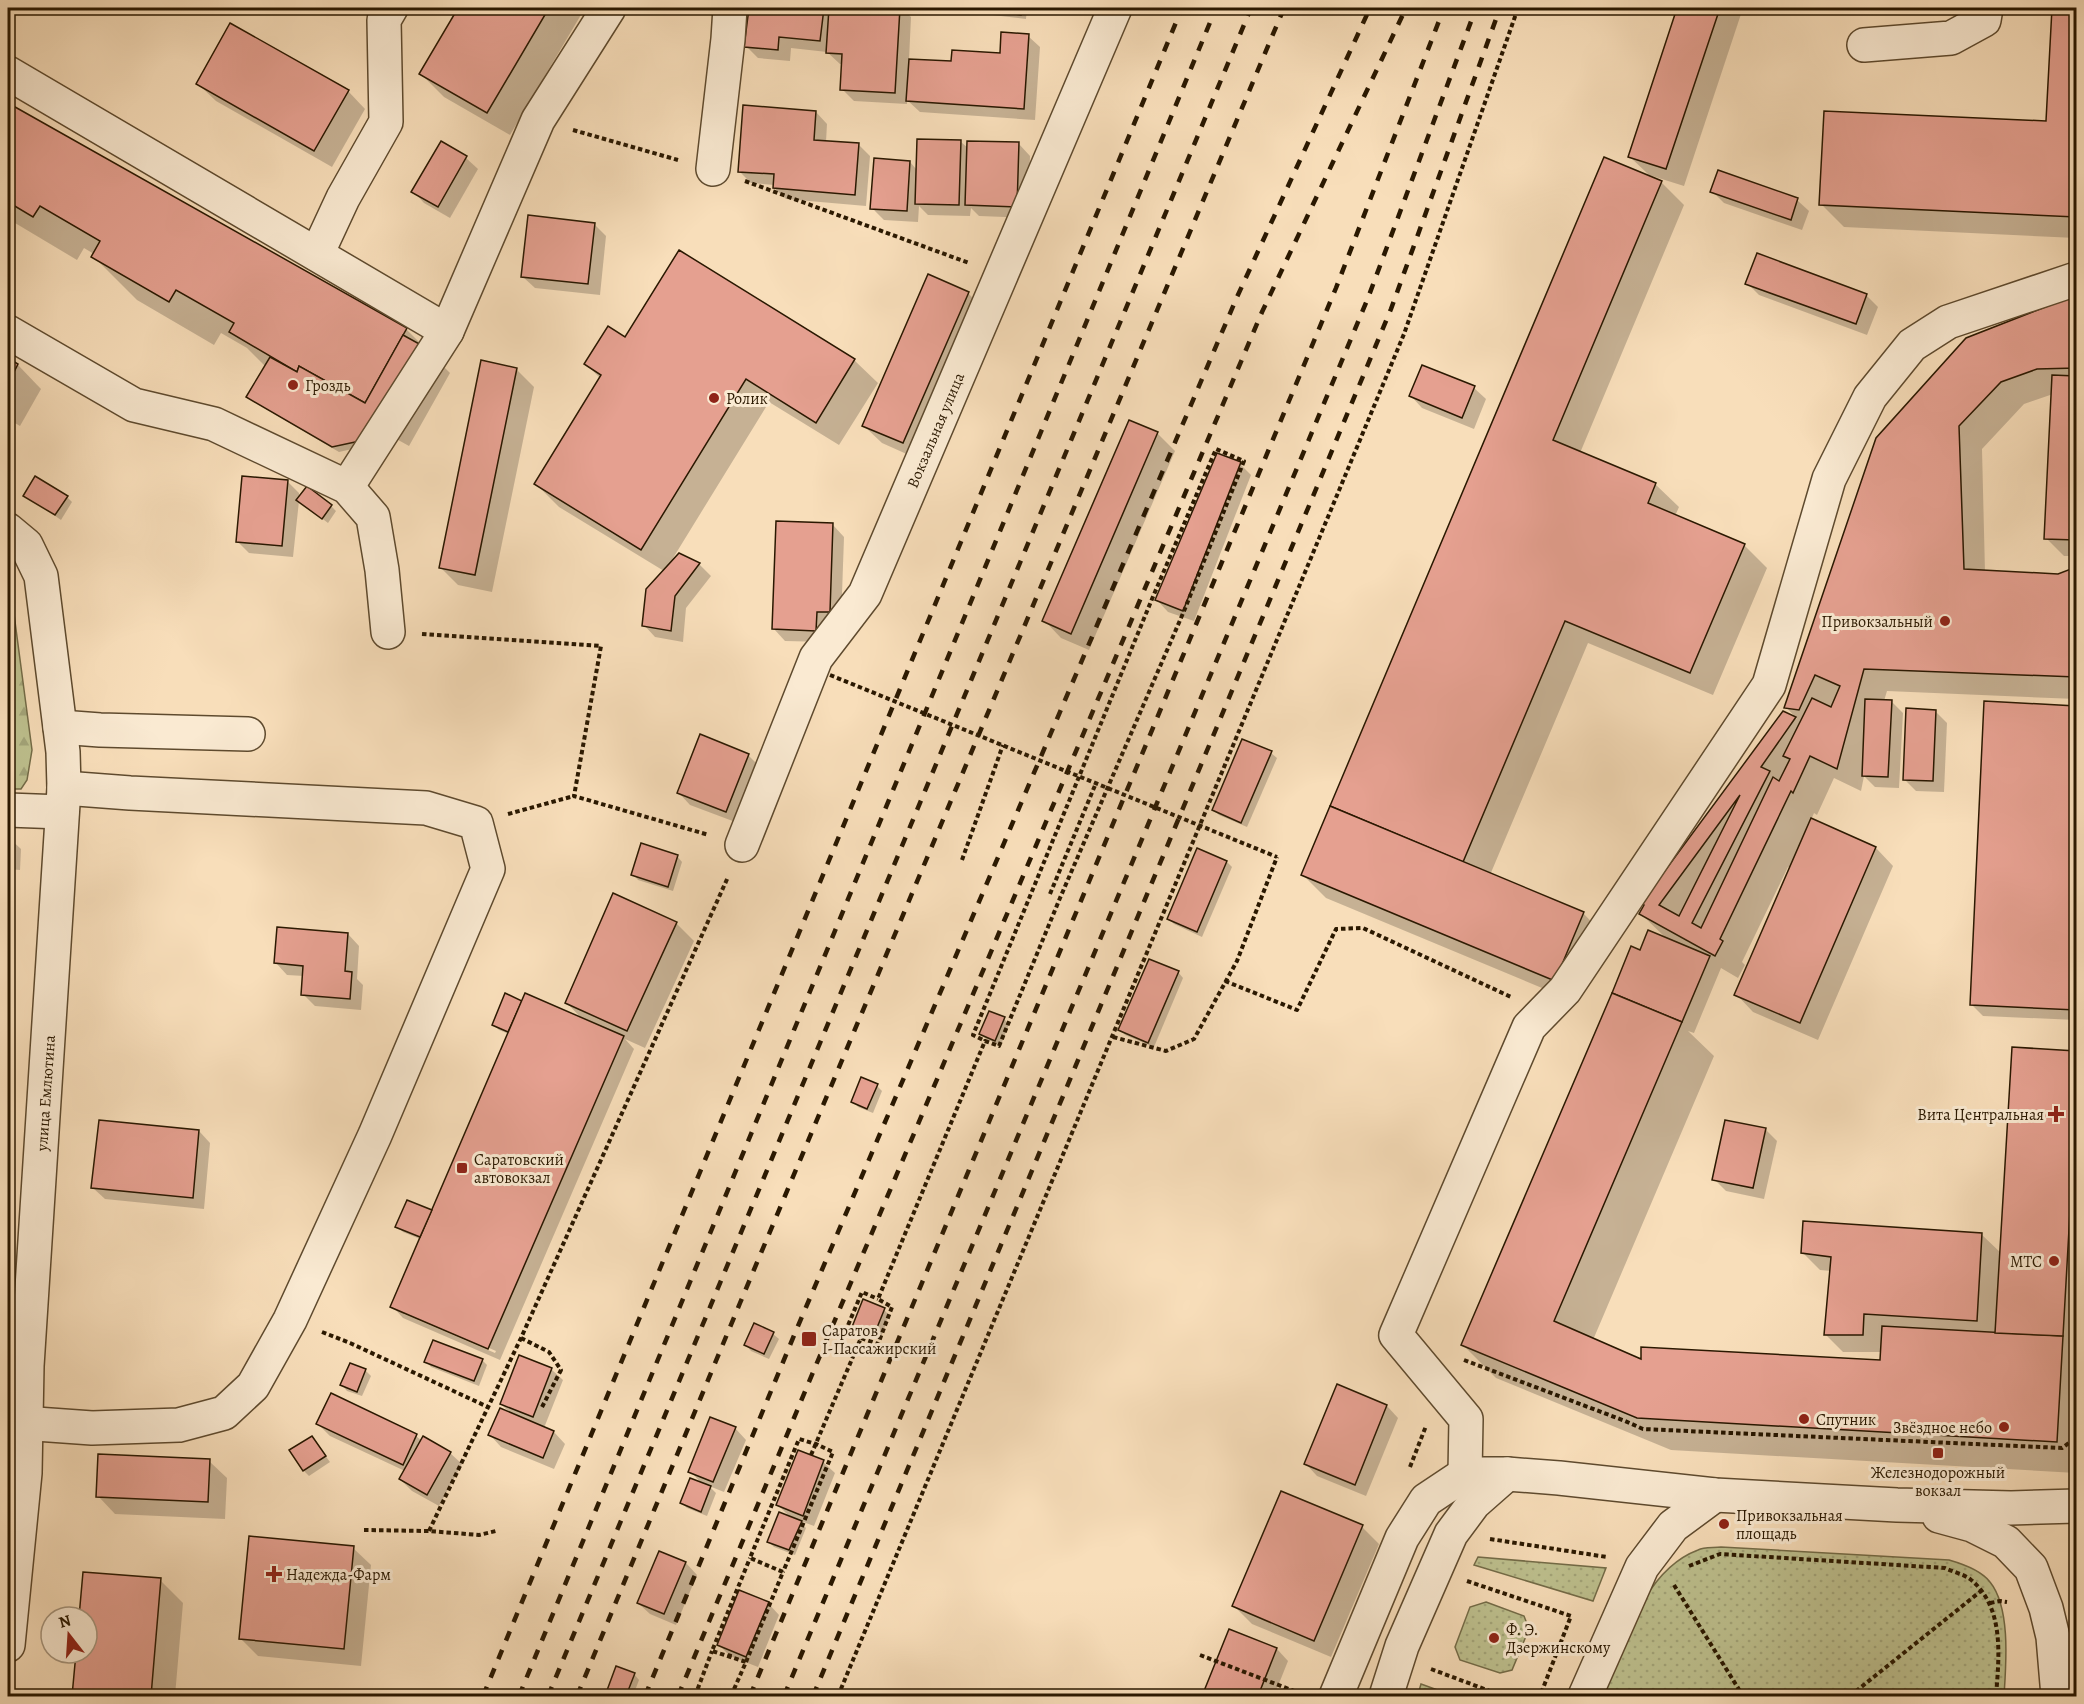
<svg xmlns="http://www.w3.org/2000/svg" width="2084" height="1704" font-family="Alegreya,serif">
<defs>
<pattern id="grass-dots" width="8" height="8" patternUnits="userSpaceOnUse" patternTransform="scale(1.5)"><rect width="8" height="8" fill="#bec18f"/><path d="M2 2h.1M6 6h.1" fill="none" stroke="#a3a57a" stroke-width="1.8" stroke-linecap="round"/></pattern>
<pattern id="forest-firs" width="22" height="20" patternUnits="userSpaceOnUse" patternTransform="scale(1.5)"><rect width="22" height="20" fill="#bec18f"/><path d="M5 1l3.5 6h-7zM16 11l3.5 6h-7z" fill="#a3a57a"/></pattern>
</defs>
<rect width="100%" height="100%" fill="#f8deba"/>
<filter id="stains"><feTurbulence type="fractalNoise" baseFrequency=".00333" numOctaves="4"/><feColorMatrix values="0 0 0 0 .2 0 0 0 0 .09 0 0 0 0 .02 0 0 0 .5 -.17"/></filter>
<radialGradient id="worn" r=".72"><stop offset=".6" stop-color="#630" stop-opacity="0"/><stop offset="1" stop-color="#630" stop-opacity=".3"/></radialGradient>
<g fill="url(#grass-dots)" stroke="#746c48" stroke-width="1.5">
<path d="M 1721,1547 L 1949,1560 C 1963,1564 1981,1570 1990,1582 C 2011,1608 2006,1665 2004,1696 L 1603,1696 C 1624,1646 1642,1571 1698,1550 C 1704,1547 1713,1548 1721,1547 Z"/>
<polygon points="1478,1557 1606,1568 1593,1601 1474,1565"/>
<polygon points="1486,1602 1524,1616 1529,1629 1512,1670 1500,1673 1460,1660 1455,1647 1470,1607"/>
<polygon points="1421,1684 1454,1696 1420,1696 1418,1694"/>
</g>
<polygon fill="url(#forest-firs)" stroke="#746c48" stroke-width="1.5" points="8,580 10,584 32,750 27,780 21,789 8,789 8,762 11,750 8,730"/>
<g fill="#0003" fill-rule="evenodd">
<polygon points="460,8 585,8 510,135 444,97 421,74"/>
<polygon points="750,8 902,8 911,17 909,60 952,63 1001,54 1028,36 1040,47 1035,120 920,112 907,100 907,104 854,101 842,89 843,64 840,64 827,52 791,48 790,61 758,58 746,46"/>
<polygon points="969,8 1027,8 1026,19 975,13"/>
<polygon points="1678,8 1743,8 1684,186 1649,175 1629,156"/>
<polygon points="2053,8 2076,8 2076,238 1844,227 1821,204 2047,123"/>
<polygon points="198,84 348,91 365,109 332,167 216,101"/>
<polygon points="8,105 406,329 450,373 409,446 382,431 374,444 339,452 254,402 248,397 266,367 247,348 221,333 214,345 137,300 93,256 94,254 84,248 77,260 10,220 8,218"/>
<polygon points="816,112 827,124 826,142 858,144 870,156 866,206 786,199 774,188 775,185 751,183 739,171"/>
<polygon points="961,142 969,149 1019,144 1030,156 1028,218 979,216 971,208 970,216 928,215 919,206 918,222 884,220 872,208 910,162 917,170"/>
<polygon points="441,143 466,158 478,169 450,218 424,203 413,191"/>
<polygon points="1661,182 1684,205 1580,453 1655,484 1679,507 1675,516 1744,545 1767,568 1713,695 1588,643 1490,875 1583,913 1606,937 1578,1003 1326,898 1303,875"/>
<polygon points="1712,191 1797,200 1809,211 1802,230 1724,203"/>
<polygon points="594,224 606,236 600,295 535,288 523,277"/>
<polygon points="679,252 854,360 878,383 839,445 769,402 670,563 699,564 711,576 686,608 683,642 655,637 644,625 664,571 559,507 536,484 601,379 586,364 626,339"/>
<polygon points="1747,283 1866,295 1878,307 1867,335 1759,295"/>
<polygon points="968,293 985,311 920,460 882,443 864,426"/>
<polygon points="2076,296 2076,556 2064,556 2046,538 2053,394 2024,404 1982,449 1985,572 2058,575 2076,568 2076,699 1887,691 1884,701 1891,701 1903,713 1899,788 1875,787 1864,776 1861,791 1834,778 1817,815 1814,813 1811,820 1876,848 1893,866 1818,1040 1753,1012 1736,994 1790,868 1788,867 1742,962 1745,965 1738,978 1721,968 1694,1033 1688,1031 1714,1056 1593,1340 1642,1361 1881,1362 1882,1352 1843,1352 1825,1334 1831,1271 1820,1270 1802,1252 1981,1234 2002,1254 2014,1048 2076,1052 2076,1473 1671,1450 1496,1378 1463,1345 1641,952 1668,940 1641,914 1783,713 1797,719 1786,707 1967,340"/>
<polygon points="8,360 18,365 41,389 20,426 8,419"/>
<polygon points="516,369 534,387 492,592 458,585 441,568"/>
<polygon points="1474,388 1486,399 1474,429 1422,408 1411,396"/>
<polygon points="1130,422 1158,434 1175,451 1089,650 1061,638 1044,620"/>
<polygon points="1240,464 1251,475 1194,621 1168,612 1157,600"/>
<polygon points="288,482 299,493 299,499 331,506 336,511 328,523 299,501 293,557 249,553 237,541"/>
<polygon points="25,495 67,497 72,502 61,520"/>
<polygon points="833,525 844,537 841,623 827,642 785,641 774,629"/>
<polygon points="1985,703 2076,707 2076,1020 1983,1016 1971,1004"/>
<polygon points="1936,712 1947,723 1944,792 1916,791 1904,779"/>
<polygon points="1271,753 1277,758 1247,827 1219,815 1213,810"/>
<polygon points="748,755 760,767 738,823 690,805 679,793"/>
<polygon points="8,837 21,849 20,870 8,869"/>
<polygon points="677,856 682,862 673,891 638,880 633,874"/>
<polygon points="1227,862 1232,867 1202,937 1174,924 1169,919"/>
<path d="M 676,923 L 694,941 L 645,1048 L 625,1039 L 634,1049 L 500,1360 L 403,1318 L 392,1306 L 420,1239 L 403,1232 L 397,1226 L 432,1212 L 509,1034 L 499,1030 L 494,1025 L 523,1002 L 583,1020 L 567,1003 ZM 404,1311 L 496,1351 L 495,1353 L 404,1314 Z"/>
<polygon points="348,934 359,946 357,979 363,985 361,1010 315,1006 303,994 304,976 287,975 276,963"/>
<polygon points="1178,972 1183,978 1154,1047 1125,1035 1120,1029"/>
<polygon points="1004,1019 1009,1024 1001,1045 986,1039 981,1034"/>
<polygon points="877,1086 882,1091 873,1113 858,1107 853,1101"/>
<polygon points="1765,1129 1777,1141 1764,1199 1726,1191 1714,1179"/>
<polygon points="199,1131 210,1143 204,1209 105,1199 93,1188"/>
<polygon points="884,1310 889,1315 880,1340 860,1332 854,1327"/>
<polygon points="773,1334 779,1339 769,1359 751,1351 746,1345"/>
<polygon points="482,1360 487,1365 479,1386 431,1367 426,1361"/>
<polygon points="551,1369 563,1380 544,1428 554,1432 565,1444 554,1469 501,1447 490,1435 512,1415 501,1404"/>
<polygon points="365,1370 371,1376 362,1396 347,1391 342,1385"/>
<polygon points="331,1395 416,1436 422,1441 450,1453 462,1464 439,1506 412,1491 400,1479 405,1471 330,1436 318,1424"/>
<polygon points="1387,1406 1398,1418 1366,1496 1317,1476 1306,1464"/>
<polygon points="735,1428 746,1440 724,1492 709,1486 716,1493 707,1516 687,1508 682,1503 703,1485 690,1471"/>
<polygon points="312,1438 330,1462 309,1476 304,1471"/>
<polygon points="209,1461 227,1478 225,1519 115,1514 98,1496"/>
<polygon points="823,1462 835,1473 814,1526 798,1520 806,1528 795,1555 774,1547 769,1542 792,1519 778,1505"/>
<polygon points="1362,1527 1379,1544 1331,1657 1252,1624 1234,1606"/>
<polygon points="353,1548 371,1565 361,1666 258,1656 240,1638"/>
<polygon points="659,1553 686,1563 697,1575 676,1625 650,1614 638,1603"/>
<polygon points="160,1580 183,1603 175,1696 74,1696 78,1653 87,1653 87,1617 81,1617"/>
<polygon points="768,1603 779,1615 758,1667 730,1656 718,1644"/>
<polygon points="1230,1630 1277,1649 1288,1661 1274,1696 1204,1696"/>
<polygon points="634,1674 639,1680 633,1696 612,1696 608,1693"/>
</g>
<g fill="#e5a090" stroke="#2a1800" stroke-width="1.5" fill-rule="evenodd">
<polygon points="458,8 549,8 487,113 419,74"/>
<polygon points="749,8 824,8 820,41 779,37 778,50 744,47"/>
<polygon points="829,8 900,8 895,93 840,90 842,54 826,53"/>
<polygon points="967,8 1022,8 1021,15"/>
<polygon points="1677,8 1720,8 1666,169 1628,157"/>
<polygon points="2052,8 2076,8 2076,217 1819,205 1824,111 2046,121"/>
<polygon points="230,23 349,90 314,151 196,84"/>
<polygon points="1001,32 1029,34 1024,109 906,101 909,59 951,61 952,50 1000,53"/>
<polygon points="8,103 407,328 365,403 299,366 297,372 229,332 234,323 176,290 169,302 91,257 100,241 40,206 33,217 8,202"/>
<polygon points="743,105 816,111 814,140 859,143 855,195 773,188 774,174 738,172"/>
<polygon points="917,139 961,140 959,205 915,204"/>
<polygon points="441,141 467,156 438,207 411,192"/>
<polygon points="967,141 1019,142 1017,207 965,205"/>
<polygon points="1604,157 1662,181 1553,440 1656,483 1648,503 1745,544 1690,673 1565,621 1463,862 1330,806"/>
<polygon points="874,158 910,161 907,211 870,209"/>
<polygon points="1718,170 1798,198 1791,220 1710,192"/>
<polygon points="528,215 595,223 588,284 521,277"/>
<polygon points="679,250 855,359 816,423 746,379 641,550 534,484 601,375 584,364 608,326 625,337"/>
<polygon points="1757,253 1867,294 1856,324 1745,284"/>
<polygon points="928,274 969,292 903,443 862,426"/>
<path d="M 2076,295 L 2076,368 L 2037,369 L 2001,382 L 1959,426 L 1964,569 L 2058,574 L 2076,567 L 2076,677 L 1864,669 L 1837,769 L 1810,756 L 1793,793 L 1791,791 L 1720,939 L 1723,941 L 1715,956 L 1639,914 L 1644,905 L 1641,903 L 1783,711 L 1796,717 L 1761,767 L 1770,771 L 1692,923 L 1701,928 L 1773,777 L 1779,781 L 1790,759 L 1783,756 L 1812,698 L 1831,707 L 1840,686 L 1815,675 L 1799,710 L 1784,708 L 1876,438 L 1966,338 ZM 1740,795 L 1679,916 L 1659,905 Z"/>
<polygon points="403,335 423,346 369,439 332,447 246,397 270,357 297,372 299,366 365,403"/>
<polygon points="8,358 18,364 8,384"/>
<polygon points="481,360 517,368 475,575 439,568"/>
<polygon points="1422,365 1475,386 1462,418 1409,396"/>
<polygon points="2052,375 2076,376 2076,540 2044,539"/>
<polygon points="1129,420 1158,432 1071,634 1042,621"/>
<polygon points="1217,453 1241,462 1183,611 1155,600"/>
<polygon points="35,476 68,496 55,515 23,496"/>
<polygon points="242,476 288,480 282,546 236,542"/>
<polygon points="307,486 332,505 322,519 296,500"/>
<polygon points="776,521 833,523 830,612 817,612 816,631 772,629"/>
<polygon points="679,553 700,563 675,596 671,631 642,626 646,589"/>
<polygon points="1865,699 1892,700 1888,777 1862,776"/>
<polygon points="1984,701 2076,706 2076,1010 1970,1005"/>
<polygon points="1906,708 1936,710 1933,781 1903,780"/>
<polygon points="700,734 749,754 726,812 677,793"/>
<polygon points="1242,739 1272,751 1241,823 1212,810"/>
<polygon points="1330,806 1584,912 1555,981 1301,875"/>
<polygon points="1811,818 1876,847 1800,1023 1734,995"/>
<polygon points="641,843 678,855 668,887 631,875"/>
<polygon points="1197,848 1227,861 1197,932 1167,919"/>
<polygon points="613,893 677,922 627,1031 565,1003"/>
<polygon points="277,927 348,933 345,971 352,972 350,999 301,995 303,966 274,963"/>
<polygon points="1648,930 1710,956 1682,1022 1612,993 1631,946 1640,950"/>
<polygon points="1149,959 1179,971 1148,1043 1118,1030"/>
<polygon points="505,993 522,1001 508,1032 492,1025"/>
<polygon points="525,993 624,1036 488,1349 390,1307"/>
<polygon points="1612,993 1682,1022 1554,1321 1641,1359 1641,1347 1880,1360 1882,1326 2063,1336 2057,1442 1637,1418 1461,1345"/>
<polygon points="989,1011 1005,1017 995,1041 979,1034"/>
<polygon points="2012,1047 2076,1051 2076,1105 2063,1336 1995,1333"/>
<polygon points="861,1077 878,1084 867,1109 851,1102"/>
<polygon points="99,1120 199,1130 193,1198 91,1188"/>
<polygon points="1725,1120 1766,1128 1753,1188 1712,1180"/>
<polygon points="407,1200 432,1210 420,1237 395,1227"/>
<polygon points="1803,1221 1982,1233 1977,1321 1864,1314 1863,1335 1824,1335 1831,1257 1801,1253"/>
<polygon points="863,1299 885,1308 874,1335 852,1327"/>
<polygon points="754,1323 774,1332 764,1354 744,1345"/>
<polygon points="433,1340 483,1359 474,1381 424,1362"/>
<polygon points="519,1355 552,1368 533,1417 500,1404"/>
<polygon points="350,1363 366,1369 357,1392 340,1385"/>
<polygon points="1337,1384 1387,1405 1355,1485 1304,1464"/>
<polygon points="331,1393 417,1434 403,1465 316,1424"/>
<polygon points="500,1408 554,1431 543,1458 488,1435"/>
<polygon points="710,1417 736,1427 713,1482 688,1472"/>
<polygon points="312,1436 326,1456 303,1471 289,1450"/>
<polygon points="423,1436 451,1452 427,1495 399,1479"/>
<polygon points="798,1450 824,1460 803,1516 776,1505"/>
<polygon points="98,1454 210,1459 208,1502 96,1497"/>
<polygon points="690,1478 711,1486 701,1512 680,1503"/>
<polygon points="1281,1491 1363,1525 1314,1641 1232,1606"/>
<polygon points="779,1512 802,1521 789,1550 767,1542"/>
<polygon points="249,1536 354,1546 344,1649 239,1639"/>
<polygon points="659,1551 686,1562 664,1614 637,1603"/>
<polygon points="83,1572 161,1578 151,1696 72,1696 76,1653 87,1653 87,1617 79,1617"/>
<polygon points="739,1590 769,1602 746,1657 717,1645"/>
<polygon points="1229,1629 1277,1648 1258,1696 1202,1696"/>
<polygon points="616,1666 635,1673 626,1696 615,1696 606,1693"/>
</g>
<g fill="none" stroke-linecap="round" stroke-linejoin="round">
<defs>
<g id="minor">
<polyline points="1864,45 1951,38 1984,20 1986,8"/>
<polyline points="8,73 447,331"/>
<polyline points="713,169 728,39 730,8"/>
<polyline points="317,254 343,198 386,122 384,20 391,8"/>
<polyline points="8,332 134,405 214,424 347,487 373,517 382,570 388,632"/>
<polyline points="347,487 447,331 538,120 609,8"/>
<polyline points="8,530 26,545 41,576 63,752 64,788 27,1366 25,1473 8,1645"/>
<polyline points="60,727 100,730 248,734"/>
<polyline points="8,810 62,812"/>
<polyline points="742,845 816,658 865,594 1115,8"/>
<polyline points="8,1422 92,1428 179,1425 224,1413 253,1386 290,1320 375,1135 488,869 476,823 426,808 130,793 64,788"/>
<polyline points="1465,1474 1466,1419 1396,1335 1529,1027 1565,990 1769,685 1829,479 1870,397 1912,345 1948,322 2076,279"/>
<polyline points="1939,1516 1972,1525 2006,1542 2031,1568 2046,1608 2053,1637 2058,1696"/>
<polyline points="1336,1696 1402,1538 1426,1500 1465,1474 1507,1474 1559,1478 1715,1495 1897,1505 2011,1508 2076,1506"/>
<polyline points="1386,1696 1402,1646 1451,1534 1474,1503 1507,1474"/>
<polyline points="1585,1696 1642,1567 1673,1526 1715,1495"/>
</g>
</defs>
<use href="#minor" stroke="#5e4a2e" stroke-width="36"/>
<g stroke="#2a1800" stroke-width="4" stroke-dasharray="4.5 3" stroke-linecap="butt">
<polyline points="573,130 678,160"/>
<polyline points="745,181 969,263"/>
<polyline points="422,634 601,646 574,796 709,835"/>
<polyline points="508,814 574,796"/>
<polyline points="962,860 1003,745"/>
<polyline points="1050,894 1096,783"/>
<polyline points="1225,981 1297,1010 1336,929 1363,928 1511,997"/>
<polyline points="1113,1037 1166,1051 1194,1039 1237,961 1277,857"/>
<polyline points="322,1332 350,1343 488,1407"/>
<polyline points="521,1338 549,1352 561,1370 541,1409"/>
<polyline points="861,1338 846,1330 862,1292 878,1299"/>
<polyline points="1464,1360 1625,1421 1643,1429 2062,1448 2076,1438"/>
<polyline points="811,1455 861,1338 878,1344 892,1307 878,1299 985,1041 999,1046 1060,898 1184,611 1244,461 1216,449 1152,599 973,1035 985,1041"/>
<polyline points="1410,1467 1426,1426"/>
<polyline points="364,1530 429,1531 479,1535 496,1531"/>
<polyline points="429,1531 521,1338 728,877"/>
<polyline points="1490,1539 1607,1557"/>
<path d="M 1689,1566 L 1720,1554 L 1945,1568 C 1953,1572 1963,1574 1970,1579 C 2005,1607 1999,1657 1996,1696"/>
<polyline points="1467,1581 1571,1616 1540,1696"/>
<polyline points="1674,1585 1743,1696"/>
<polyline points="1990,1603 2000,1601 2007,1602"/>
<polyline points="1200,1655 1302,1694"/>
<polyline points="729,1658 731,1651"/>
<polyline points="746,1662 783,1572 750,1558 799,1439 816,1444 833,1452 783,1572"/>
<polyline points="1431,1669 1503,1696"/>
<polyline points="1624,1691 1640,1696"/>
<polyline points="695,1696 712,1651"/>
<polyline points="731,1696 746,1662 712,1651 750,1558"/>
<polyline points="838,1696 1404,334 1518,8"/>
<path d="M 1764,1696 C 1778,1690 1793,1693 1807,1696"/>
<polyline points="1850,1696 1981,1591"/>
</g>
<use href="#minor" stroke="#faead2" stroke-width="33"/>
<g stroke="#2a1800" stroke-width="4.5" stroke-dasharray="10 10" stroke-linecap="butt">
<polyline points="483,1696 1182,8"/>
<polyline points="519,1696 1216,8"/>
<polyline points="548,1696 1251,8"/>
<polyline points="577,1696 740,1303 1284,8"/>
<polyline points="645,1696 795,1333 1237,297 1370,8"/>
<polyline points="678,1696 824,1346 1262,312 1406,8"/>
<polyline points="750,1696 1336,288 1444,8"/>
<polyline points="784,1696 1368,298 1476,8"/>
<polyline points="813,1696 1391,309 1500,8"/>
</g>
<polyline stroke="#2a1800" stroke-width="4" stroke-dasharray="4.5 3" stroke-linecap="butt" points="830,675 1277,857"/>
</g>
<g fill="#8f2418" stroke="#faead2" stroke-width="2">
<circle cx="293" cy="385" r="6"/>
<circle cx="714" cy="398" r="6"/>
<circle cx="1945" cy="621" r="6"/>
<path d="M2053 1105h6v6h6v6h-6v6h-6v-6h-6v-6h6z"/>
<rect x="456" y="1162" width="12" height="12" rx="3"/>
<circle cx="2054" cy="1261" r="6"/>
<rect x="801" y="1331" width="16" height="16" rx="3"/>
<circle cx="1804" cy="1419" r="6"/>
<circle cx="2004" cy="1427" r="6"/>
<rect x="1932" y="1447" width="12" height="12" rx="3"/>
<circle cx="1724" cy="1524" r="6"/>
<path d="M271 1565h6v6h6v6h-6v6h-6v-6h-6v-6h6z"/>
<circle cx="1494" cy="1638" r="6"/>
</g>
<g text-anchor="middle" stroke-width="6" stroke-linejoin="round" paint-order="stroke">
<g font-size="16" fill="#2a1800" stroke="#faead2" text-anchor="start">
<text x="305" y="391">Гроздь</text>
<text x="726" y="404">Ролик</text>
<text x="1933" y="627" text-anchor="end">Привокзальный</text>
<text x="2044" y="1120" text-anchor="end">Вита Центральная</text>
<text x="474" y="1165">Саратовский<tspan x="474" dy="18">автовокзал</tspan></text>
<text x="2042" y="1267" text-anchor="end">МТС</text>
<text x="822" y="1336">Саратов<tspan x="822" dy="18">I-Пассажирский</tspan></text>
<text x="1816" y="1425">Спутник</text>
<text x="1992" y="1433" text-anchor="end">Звёздное небо</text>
<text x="1938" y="1478" text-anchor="middle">Железнодорожный<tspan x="1938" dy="18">вокзал</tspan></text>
<text x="1736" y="1521">Привокзальная<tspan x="1736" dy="18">площадь</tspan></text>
<text x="286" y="1580">Надежда-Фарм</text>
<text x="1506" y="1635">Ф. Э.<tspan x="1506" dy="18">Дзержинскому</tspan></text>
</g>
<g font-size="16" fill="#2a1800" stroke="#faead2">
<text transform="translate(935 430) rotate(-67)" y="6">Вокзальная улица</text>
<text transform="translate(45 1093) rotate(-86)" y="6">улица Емлютина</text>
</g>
</g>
<rect width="2084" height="1704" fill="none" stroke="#f8deba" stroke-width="30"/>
<rect x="9" y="9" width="2066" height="1686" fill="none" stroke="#2a1800" stroke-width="3"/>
<rect x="15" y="15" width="2054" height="1674" fill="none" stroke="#2a1800" stroke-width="1.5"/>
<g transform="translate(69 1635) rotate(343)"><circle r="28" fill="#faead2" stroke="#a7967e" stroke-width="1.5"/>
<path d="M0-4.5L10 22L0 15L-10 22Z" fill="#8f2418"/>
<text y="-9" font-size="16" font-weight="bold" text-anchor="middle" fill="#2a1800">N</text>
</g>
<rect width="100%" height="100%" filter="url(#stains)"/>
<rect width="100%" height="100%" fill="url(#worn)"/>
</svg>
